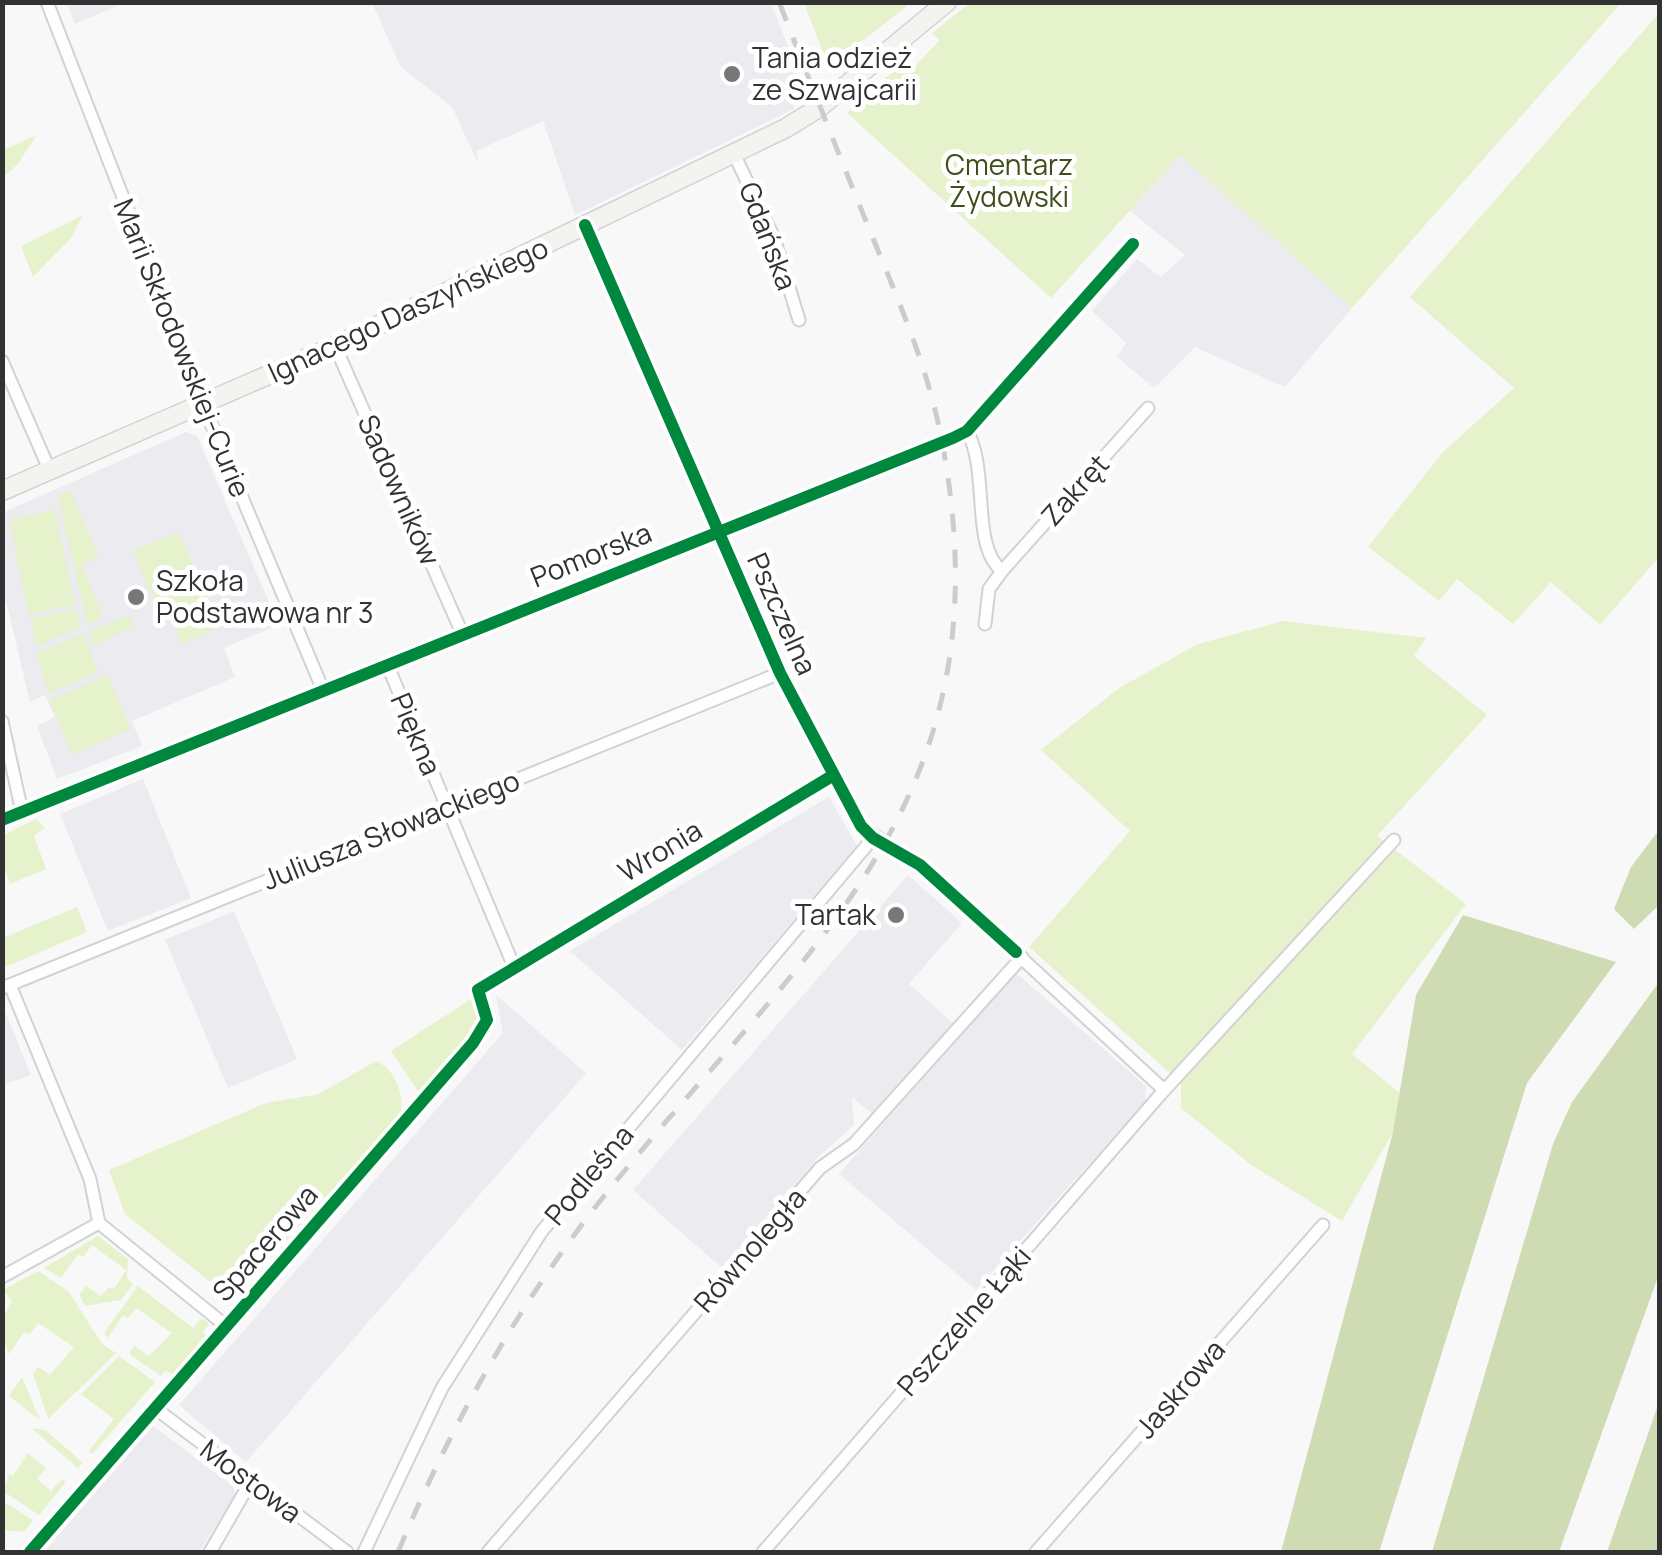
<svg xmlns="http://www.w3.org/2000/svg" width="1662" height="1555" font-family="Manrope,sans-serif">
<rect width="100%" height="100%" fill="#f8f8f8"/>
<g fill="#ebebf0">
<polygon points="67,3 124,3 75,24"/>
<polygon points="372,3 771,3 802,82 790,87 794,109 575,215 543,121 476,151 479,165 452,107 401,67"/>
<polygon points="1180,155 1352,308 1285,387 1195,347 1154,388 1117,357 1126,343 1092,311 1137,259 1161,277 1185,255 1130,211"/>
<polygon points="186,432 197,436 279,625 224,648 235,677 132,721 142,746 57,779 37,726 55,717 45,695 30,702 3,588 2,513"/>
<polygon points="143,779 191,898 108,931 60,814"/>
<polygon points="829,797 857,846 682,1050 570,951"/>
<polygon points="908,875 962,923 909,984 955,1025 875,1116 852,1097 854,1125 819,1156 722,1268 633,1190"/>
<polygon points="234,911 297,1059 228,1088 165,940"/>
<polygon points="1016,973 1146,1086 1145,1101 976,1290 839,1174"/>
<polygon points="496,995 586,1073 246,1462 179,1405 503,1033"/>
<polygon points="3,1007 31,1075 3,1085 2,1007"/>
<polygon points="153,1426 233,1486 235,1496 199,1552 44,1552"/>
</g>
<g fill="#e6f2cb">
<polygon points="971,2 1621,2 1621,3 1352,308 1180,155 1051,298 847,113 900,65 908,73 940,40 932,33"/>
<polygon points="804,3 911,3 865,39 826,60"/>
<polygon points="1659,13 1659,557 1600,625 1551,582 1513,624 1457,579 1439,601 1368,547 1443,452 1514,388 1410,297"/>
<polygon points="37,135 17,165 3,177 3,150"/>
<polygon points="83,215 71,238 33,277 21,246"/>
<polygon points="70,490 99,557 82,565 103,617 87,624 58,495"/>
<polygon points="55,510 75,605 29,615 9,520"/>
<polygon points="179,532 219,627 182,644 169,613 160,616 133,551"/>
<polygon points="76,609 80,628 36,646 30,619"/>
<polygon points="128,615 133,627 94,645 88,632"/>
<polygon points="1283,621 1426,638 1414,656 1487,715 1377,836 1466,904 1352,1054 1401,1094 1393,1132 1342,1221 1250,1164 1181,1108 1181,1083 1029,947 1130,831 1041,750 1119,688 1198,644"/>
<polygon points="83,634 98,672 48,694 37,653"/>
<polygon points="107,675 131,729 72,755 49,700"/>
<polygon points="36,819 45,828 34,836 46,869 10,884 3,862 3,835"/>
<polygon points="77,907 87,932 3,968 3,938"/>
<polygon points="479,994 483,1014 479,1025 419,1093 391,1051"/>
<path d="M 376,1061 C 395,1069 404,1094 401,1113 L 233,1300 L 125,1214 L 109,1170 L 266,1103 L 319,1094 Z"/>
<polygon points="98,1236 128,1259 127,1279 133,1284 121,1300 85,1306 79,1294 86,1286 101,1296 109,1287 114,1289 126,1270 92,1245 83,1257 78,1254 61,1278 44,1268"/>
<path d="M 38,1271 L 69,1292 L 102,1344 L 116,1353 L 48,1419 L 33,1374 L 38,1367 L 50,1375 L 74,1347 L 38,1323 L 30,1334 L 24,1332 L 9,1354 C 1,1335 0,1319 12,1302 L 3,1290 Z"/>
<polygon points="138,1286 193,1328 202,1318 209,1324 203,1332 206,1335 173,1375 166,1370 161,1376 129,1354 134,1346 149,1356 172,1333 136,1308 128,1318 123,1315 108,1338 104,1333"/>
<polygon points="119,1356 155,1382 92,1454 89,1451 114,1419 81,1394"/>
<polygon points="22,1377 40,1420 9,1396"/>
<polygon points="31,1428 45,1430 83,1463 78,1468"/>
<polygon points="28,1453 46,1468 37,1479 51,1491 62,1479 66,1482 39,1515 3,1491 9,1474 13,1476"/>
<polygon points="2,1501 33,1520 24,1532 3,1530"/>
</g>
<g fill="#cfdbb3">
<polygon points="1659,830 1659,905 1634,929 1614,909 1631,867"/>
<polygon points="1463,915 1616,962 1527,1083 1379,1552 1281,1552 1393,1132 1416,995"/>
<polygon points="1659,982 1659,1274 1559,1552 1432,1552 1553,1144 1572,1102"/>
<polygon points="1659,1402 1659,1552 1607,1552"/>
</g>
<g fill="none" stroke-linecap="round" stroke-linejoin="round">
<defs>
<g id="street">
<polyline points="47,2 212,426 323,690"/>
<polyline points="734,154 774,238 799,320"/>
<polyline points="585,225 780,673 861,826 935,878 1164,1090"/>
<polyline points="335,346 462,633"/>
<polyline points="2,361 49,469"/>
<path d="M 967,431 C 990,472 970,545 1002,571 L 1148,408"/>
<polyline points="985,624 989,589 1002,571"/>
<polyline points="387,664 515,969"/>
<polyline points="2,721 22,812"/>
<polyline points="2,820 953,438 967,431 1133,244"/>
<polyline points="10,985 90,1179 99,1223"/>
<polyline points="2,988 780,673"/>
<polyline points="2,1277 99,1223 226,1326"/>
<polyline points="156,1409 347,1552"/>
<polyline points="30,1552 473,1043 487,1020 478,990 832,776"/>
<polyline points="210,1552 251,1481"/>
<polyline points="364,1552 442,1388 542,1231 873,838"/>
<polyline points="488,1552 820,1168 854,1144 1022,957"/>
<polyline points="763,1552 1160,1095 1394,840"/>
<polyline points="1036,1552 1323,1225"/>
</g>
<polyline id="secondary" points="2,491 335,346 786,128 820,107 947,2"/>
</defs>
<use href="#street" stroke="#d2d2d3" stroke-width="15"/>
<use href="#secondary" stroke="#d2d2d3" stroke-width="21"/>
<use href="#street" stroke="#fefefe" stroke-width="11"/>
<use href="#secondary" stroke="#f5f3f0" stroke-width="18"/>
<path stroke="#ccc" stroke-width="5" stroke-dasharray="18 18" stroke-linecap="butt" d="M 398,1552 C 449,1430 512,1315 593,1210 C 793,955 1010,814 943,447 C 930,372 899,302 870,231 C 839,155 809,79 779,2"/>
<defs>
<g id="cycleway">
<polyline points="585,225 780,673 861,826 873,838 920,865 1016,952"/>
<polyline points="2,820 953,438 967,431 1133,244"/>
<polyline points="30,1552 473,1043 487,1020 478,990 832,776"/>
</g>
</defs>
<use href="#cycleway" stroke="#fff" stroke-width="19"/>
<use href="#cycleway" stroke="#00873e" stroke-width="12"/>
</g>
<g fill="#777" stroke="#fff" stroke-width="4">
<circle cx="732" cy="74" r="10"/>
<circle cx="136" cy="597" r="10"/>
<circle cx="896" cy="915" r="10"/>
</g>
<g text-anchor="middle" stroke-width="10" stroke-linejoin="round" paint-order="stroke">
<g font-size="28" fill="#323232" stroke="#fff" text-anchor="start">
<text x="752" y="68">Tania odzież<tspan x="752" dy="32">ze Szwajcarii</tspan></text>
<text x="156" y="591">Szkoła<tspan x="156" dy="32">Podstawowa nr 3</tspan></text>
<text x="876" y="925" text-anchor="end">Tartak</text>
</g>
<g font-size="28" fill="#404e19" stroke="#fff">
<text x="1009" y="175">Cmentarz<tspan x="1009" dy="32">Żydowski</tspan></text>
</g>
<g font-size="28" fill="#323232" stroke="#fff">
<text transform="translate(768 236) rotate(69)" y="10">Gdańska</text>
<text transform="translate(408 310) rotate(-25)" y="10">Ignacego Daszyńskiego</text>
<text transform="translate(182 348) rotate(68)" y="10">Marii Skłodowskiej-Curie</text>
<text transform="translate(399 490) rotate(66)" y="10">Sadowników</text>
<text transform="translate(1075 490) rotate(-48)" y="10">Zakręt</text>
<text transform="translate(591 555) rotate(-22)" y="10">Pomorska</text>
<text transform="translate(782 614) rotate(66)" y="10">Pszczelna</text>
<text transform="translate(416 734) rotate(67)" y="10">Piękna</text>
<text transform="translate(391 830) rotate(-22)" y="10">Juliusza Słowackiego</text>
<text transform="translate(660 851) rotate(-31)" y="10">Wronia</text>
<text transform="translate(589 1175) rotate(-50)" y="10">Podleśna</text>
<text transform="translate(265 1243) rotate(-49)" y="10">Spacerowa</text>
<text transform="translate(750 1250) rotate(-49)" y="10">Równoległa</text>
<text transform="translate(964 1321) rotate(-49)" y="10">Pszczelne Łąki</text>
<text transform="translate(1180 1389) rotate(-49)" y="10">Jaskrowa</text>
<text transform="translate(251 1481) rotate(37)" y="10">Mostowa</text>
</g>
</g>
<rect width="1662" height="1555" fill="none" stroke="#323232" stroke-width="10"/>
</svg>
